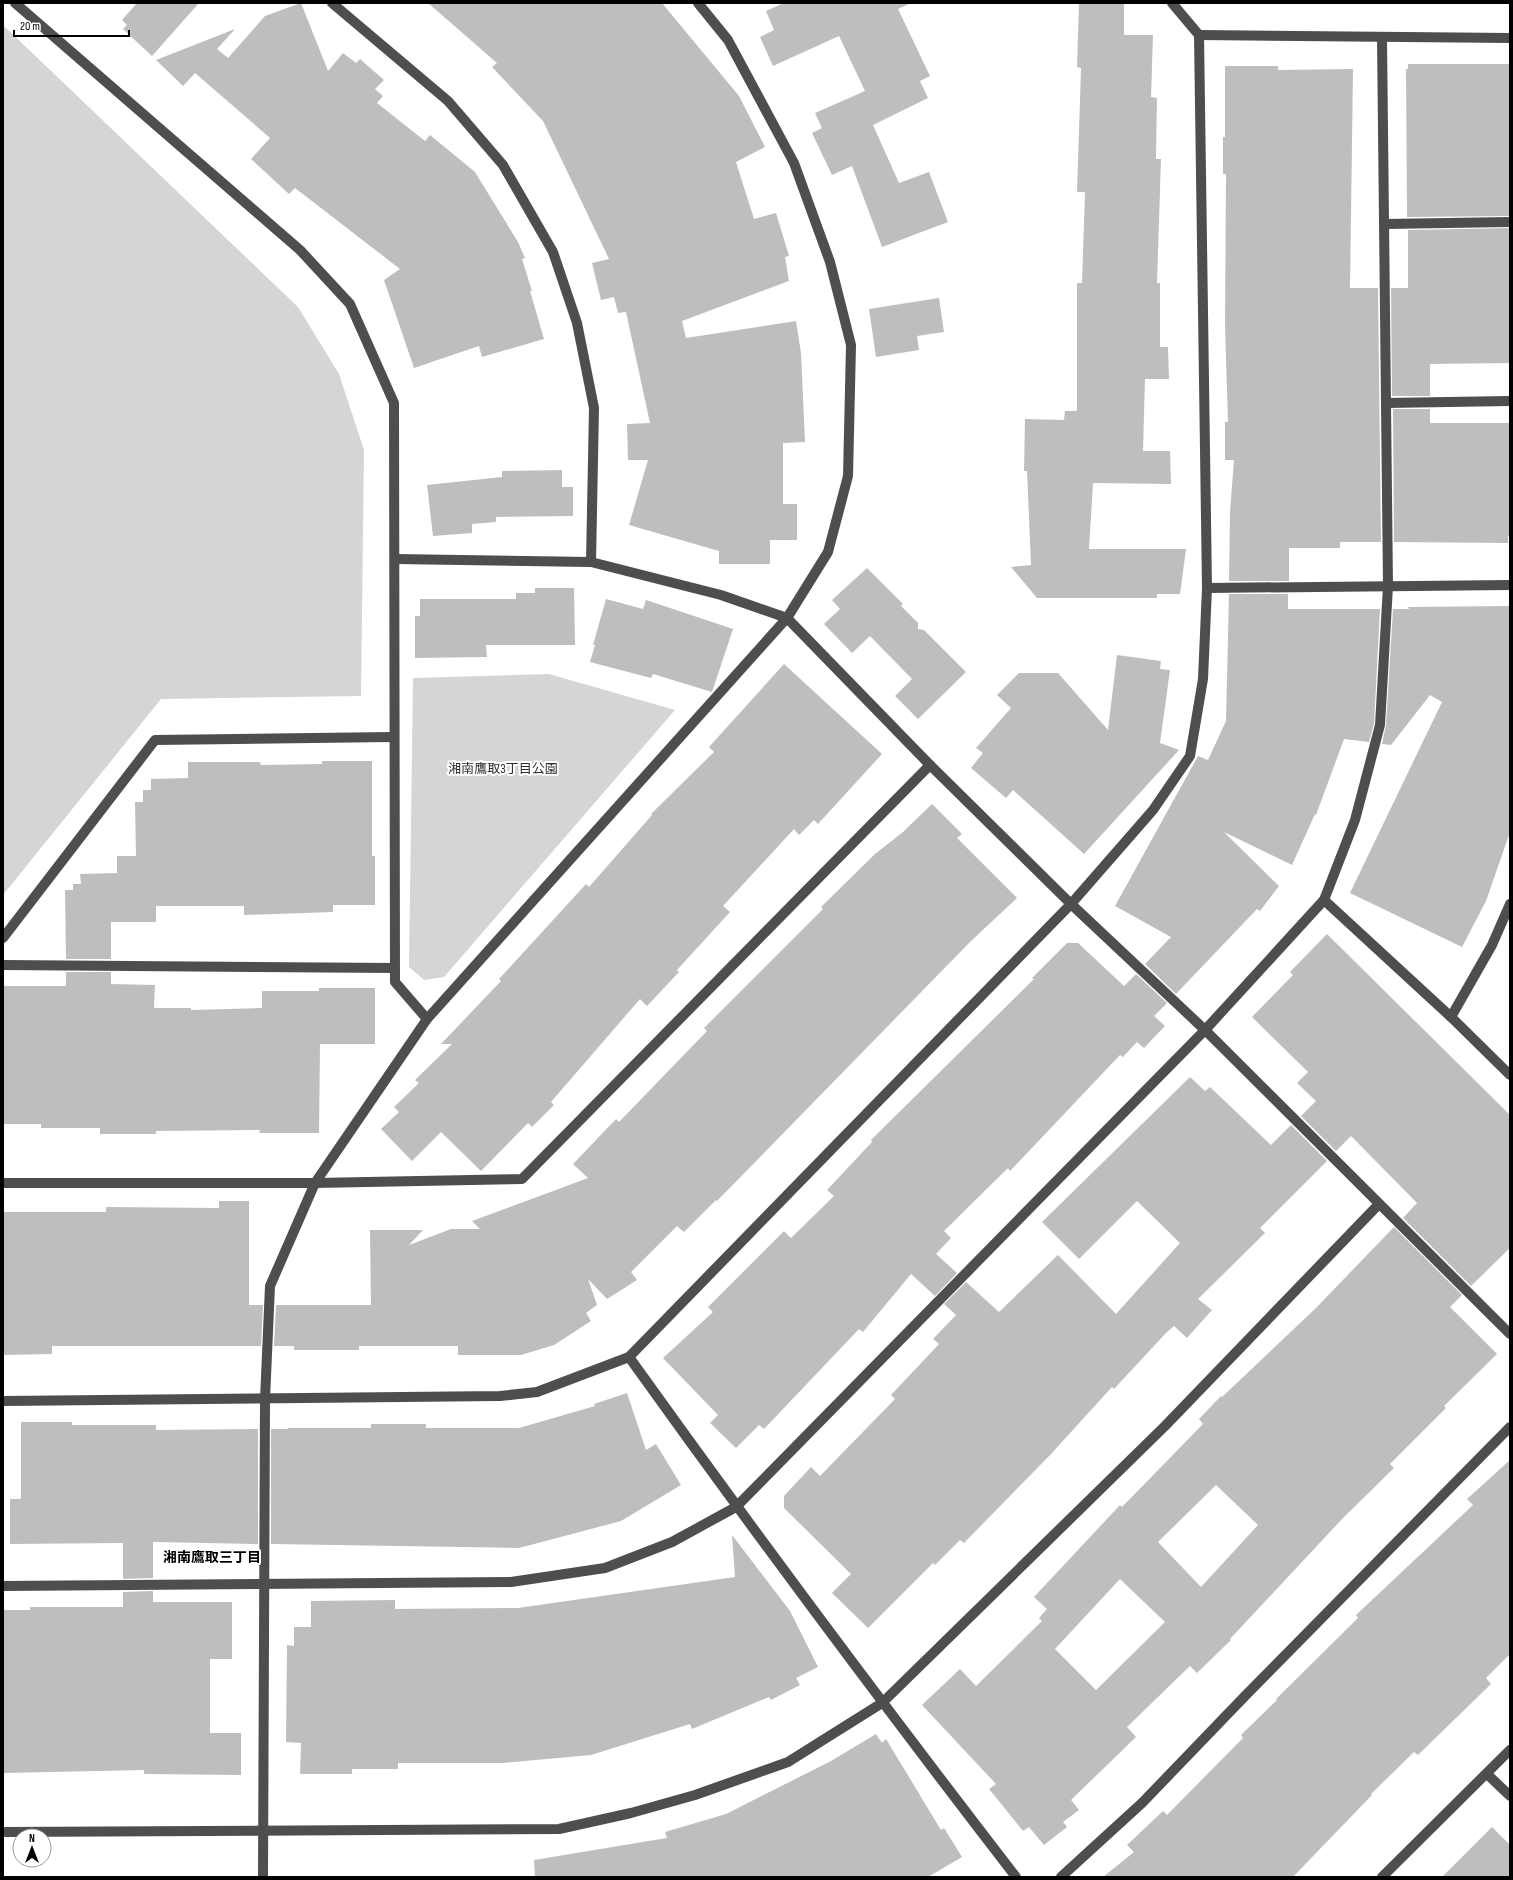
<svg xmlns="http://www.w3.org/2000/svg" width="1513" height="1880" font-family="'Sofia Sans Condensed','Noto Sans JP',sans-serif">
<rect width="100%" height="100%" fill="#fff"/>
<g fill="#d5d5d5">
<polygon points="3,25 298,307 339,374 364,450 361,696 161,699 3,895"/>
<polygon points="549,674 675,710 444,977 424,980 409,967 413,678"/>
</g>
<g fill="#bebebe" fill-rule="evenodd">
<polygon points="137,3 199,3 152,56 123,29 127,25 122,20"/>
<polygon points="301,3 328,71 343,53 356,63 360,59 384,80 375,89 383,96 377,103 425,141 430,135 475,172 518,242 525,258 522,259 532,291 530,291 544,339 482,357 479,346 414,368 384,280 400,269 295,188 289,194 251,159 270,138 195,73 183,86 156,60 235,29 217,49 228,58 265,16"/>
<polygon points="428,3 662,3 739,96 765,147 736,162 754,219 776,213 789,256 785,257 789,281 682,321 686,338 796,321 801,353 805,442 783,443 783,504 797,504 797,540 770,540 770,564 719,564 719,551 629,525 648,460 628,460 627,424 650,423 626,312 618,313 614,297 601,300 592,263 609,259 543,121 492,67 497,63"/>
<polygon points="784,3 911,3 898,9 930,76 920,81 928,98 873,125 899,183 929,172 948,222 882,247 852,166 832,175 812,133 822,128 815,113 865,91 839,36 773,66 760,37 774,30 766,11"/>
<polygon points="1079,3 1124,3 1124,35 1153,35 1151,97 1157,98 1156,159 1161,159 1157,283 1160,283 1160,347 1168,347 1169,379 1145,379 1143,451 1170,451 1171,484 1093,483 1089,549 1186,549 1180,594 1157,594 1157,598 1037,598 1011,567 1031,565 1027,471 1024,471 1025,419 1064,420 1065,411 1077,411 1077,283 1082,283 1085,192 1077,192 1081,68 1077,67"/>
<polygon points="1408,64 1510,64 1510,216 1407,217 1406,69 1408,69"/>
<polygon points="1225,66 1278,66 1278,70 1353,69 1350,288 1378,288 1381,542 1340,542 1340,548 1289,548 1289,581 1229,581 1230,512 1234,460 1225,460 1225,422 1228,422 1225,327 1226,174 1223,174 1223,137 1225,137"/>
<polygon points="1510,228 1510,363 1430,364 1430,396 1392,396 1391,288 1408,288 1408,230"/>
<polygon points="939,298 944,332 917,336 919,350 876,357 869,309"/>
<polygon points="1393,409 1430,409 1430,423 1510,423 1510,536 1508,536 1508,543 1394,542"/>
<polygon points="562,470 562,487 573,487 573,516 496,517 496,522 472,524 472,533 433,536 427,485 502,477 502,471"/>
<polygon points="867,568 903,604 901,606 918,623 918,629 924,630 966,672 918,719 895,696 912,679 870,636 852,653 824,624 840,609 832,600"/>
<polygon points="535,588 574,588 575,645 486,645 487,657 415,658 415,616 420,616 420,599 516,599 516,593 535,593"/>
<polygon points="1229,594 1288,594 1288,609 1380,609 1374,724 1369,742 1344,739 1316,815 1315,814 1292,865 1224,832 1279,886 1260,911 1257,909 1176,994 1145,964 1171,937 1115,906 1198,756 1208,760 1226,721"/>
<polygon points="606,599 643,609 646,600 733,629 712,692 653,674 651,678 590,662 595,645 593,645"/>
<polygon points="1510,606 1510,832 1486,901 1462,947 1350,893 1442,702 1430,695 1391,745 1382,744 1386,725 1393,609 1409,609 1408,607"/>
<polygon points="1117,655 1161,661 1160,669 1170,670 1160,743 1179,750 1084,854 1013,790 1006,798 971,768 983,753 976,748 1011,708 997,695 1019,673 1058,673 1108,730"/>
<polygon points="784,664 882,754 818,824 814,820 799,835 794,829 723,906 730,912 677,970 679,972 647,1006 640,999 551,1102 554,1105 532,1127 528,1123 481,1171 441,1132 412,1161 381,1129 399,1112 394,1107 419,1083 415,1080 452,1044 441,1044 501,981 499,979 586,884 589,887 652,815 651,814 714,752 709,747"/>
<polygon points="322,761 372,761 372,856 375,856 375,905 333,905 333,912 244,915 244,906 156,906 156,922 111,922 111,959 66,959 65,890 73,890 73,884 81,884 80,874 117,873 117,856 136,856 135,802 143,802 143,790 151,790 151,779 188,778 188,762 260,762 261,765 322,764"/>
<polygon points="932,804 962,834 957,838 1017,898 971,941 717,1201 716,1200 684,1232 677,1226 631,1272 637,1280 607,1299 588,1279 597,1305 586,1313 591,1321 554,1345 521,1355 458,1355 458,1346 359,1346 359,1350 294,1350 294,1346 274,1346 276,1305 371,1305 370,1230 423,1230 409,1245 451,1229 480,1229 472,1221 588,1178 573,1164 616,1119 619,1122 707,1031 704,1028 823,909 821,907 875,854 903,832"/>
<polygon points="1327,934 1510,1115 1510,1248 1471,1286 1403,1218 1417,1203 1351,1136 1336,1151 1301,1116 1316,1101 1297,1083 1308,1072 1252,1017 1293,975 1290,972"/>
<polygon points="1067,943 1078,943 1124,986 1136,974 1167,1003 1154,1016 1165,1026 1144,1048 1137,1042 1123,1057 1120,1055 1010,1171 1008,1168 944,1231 951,1238 936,1254 957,1273 935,1296 911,1274 863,1332 859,1329 764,1429 759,1425 736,1448 710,1423 718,1415 663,1358 713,1312 708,1307 784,1231 791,1238 834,1196 827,1190 872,1142 871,1140 1034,979 1032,978"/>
<polygon points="66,972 111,972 111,984 155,985 154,1008 191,1008 191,1010 262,1008 262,991 319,991 319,988 375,988 375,1044 320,1044 319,1133 259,1133 260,1130 156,1131 156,1134 100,1134 100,1128 41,1128 41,1124 3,1124 3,986 66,986"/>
<polygon points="1190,1077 1205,1091 1210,1087 1271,1145 1291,1125 1327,1161 1260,1228 1265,1233 1198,1299 1212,1310 1187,1338 1174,1326 1166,1333 1114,1389 1112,1387 1051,1454 964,1543 960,1540 935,1565 933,1563 868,1628 832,1593 851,1574 784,1508 784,1496 811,1467 820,1476 895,1399 891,1395 939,1344 933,1339 956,1315 944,1304 966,1282 999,1312 1058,1255 1116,1314 1180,1243 1137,1201 1079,1259 1042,1222"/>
<polygon points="219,1201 249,1201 249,1305 263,1305 261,1346 52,1346 52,1354 3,1355 3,1212 106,1212 106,1207 219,1208"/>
<path d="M 1394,1227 L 1462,1295 L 1450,1307 L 1497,1354 L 1444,1406 L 1446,1408 L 1390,1464 L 1394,1468 L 1343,1518 L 1230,1639 L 1231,1640 L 1197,1673 L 1190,1666 L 1127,1727 L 1136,1737 L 1071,1800 L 1079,1810 L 1063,1822 L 1067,1827 L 1044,1845 L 1029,1827 L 1023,1831 L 989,1789 L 996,1784 L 922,1705 L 960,1669 L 976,1686 L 1042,1621 L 1039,1618 L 1047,1609 L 1034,1597 L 1120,1505 L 1122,1507 L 1203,1424 L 1199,1419 L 1221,1396 L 1222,1397 L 1316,1308 ZM 1216,1485 L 1258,1525 L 1201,1587 L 1158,1542 ZM 1120,1579 L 1165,1622 L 1096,1690 L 1055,1649 Z"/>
<polygon points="627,1393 646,1450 656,1444 681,1485 621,1521 519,1548 271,1544 271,1429 288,1429 288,1428 371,1428 371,1424 426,1424 426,1428 519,1428 595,1406 594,1404"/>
<polygon points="21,1422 72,1422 72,1425 156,1425 156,1430 258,1429 258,1544 153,1542 153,1578 123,1579 123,1543 10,1544 10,1499 21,1499"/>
<polygon points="1510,1460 1510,1654 1486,1678 1491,1684 1418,1755 1414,1752 1371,1794 1372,1795 1293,1877 1103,1877 1134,1852 1127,1845 1163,1811 1167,1815 1243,1738 1241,1735 1277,1700 1276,1699 1358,1618 1356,1615 1473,1505 1467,1499"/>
<polygon points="732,1535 790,1611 818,1667 796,1678 800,1685 771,1700 769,1697 692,1729 690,1724 591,1755 502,1763 398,1763 398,1769 352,1769 352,1774 300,1774 301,1743 286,1742 287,1645 294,1646 294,1627 311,1627 311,1601 395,1600 395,1609 518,1608 735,1577"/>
<polygon points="153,1591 153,1602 232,1602 232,1659 210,1659 210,1733 241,1733 241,1775 144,1774 144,1770 3,1773 3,1610 30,1610 30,1607 123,1607 123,1592"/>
<polygon points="876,1734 882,1743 886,1739 941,1830 944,1828 962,1857 928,1877 535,1877 534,1860 667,1838 665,1832 726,1814 831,1761"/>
<polygon points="1492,1827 1510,1845 1510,1877 1442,1877"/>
</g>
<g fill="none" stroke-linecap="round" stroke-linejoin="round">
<g stroke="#4e4e4e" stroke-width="10">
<polyline points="15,3 300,250 350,304 394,403 395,982 427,1019"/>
<polyline points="332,3 448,101 503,165 553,252 577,323 594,408 591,562"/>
<polyline points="1199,35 1510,38"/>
<polyline points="1385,224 1510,222"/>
<polyline points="1386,403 1510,401"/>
<polyline points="395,559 591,562 721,595 787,618 930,765 1071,904 1205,1030 1510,1334"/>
<polyline points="1207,588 1510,585"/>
<polyline points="1324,900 1451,1017 1510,1075"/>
<polyline points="3,938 155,740 393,737"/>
<polyline points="3,965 395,968"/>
<polyline points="1451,1017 1492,945 1510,904"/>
<polyline points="3,1183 315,1183 522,1179 930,765"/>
<path d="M 629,1357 C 755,1533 884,1706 1016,1877"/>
<polyline points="3,1401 500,1396 537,1392 629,1357 1071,904 1153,810 1190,756 1203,679 1207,588 1199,35 1172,3"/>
<polyline points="3,1586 511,1582 605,1568 672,1542 736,1507 1205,1030 1324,900 1355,820 1380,725 1388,586 1382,38"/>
<polyline points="1487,1774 1510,1796"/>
<polyline points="3,1832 559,1829 631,1813 695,1795 788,1762 882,1703 1165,1426 1379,1204"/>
<polyline points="263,1877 265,1399 270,1286 315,1183 427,1019 787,618 828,552 848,476 851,345 830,262 794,163 728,40 698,3"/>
<polyline points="1061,1877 1142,1803 1245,1696 1510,1427"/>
<polyline points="1382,1877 1510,1750"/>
</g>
</g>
<g text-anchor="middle" stroke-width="4" stroke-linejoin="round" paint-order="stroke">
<g font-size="13" fill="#2c2c2c" stroke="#fff">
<text x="503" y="773">湘南鷹取3丁目公園</text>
</g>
<g font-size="14" font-weight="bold" fill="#000" stroke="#fff">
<text x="212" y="1562">湘南鷹取三丁目</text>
</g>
</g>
<rect width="1513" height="1880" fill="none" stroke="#000000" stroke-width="8"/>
<g transform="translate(32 1848)"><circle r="19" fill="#ffffff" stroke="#999999"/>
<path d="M0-3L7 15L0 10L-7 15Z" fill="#000000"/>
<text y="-6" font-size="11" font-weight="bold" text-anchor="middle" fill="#000000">N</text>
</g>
<path d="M14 30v6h115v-6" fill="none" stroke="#000000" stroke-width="2"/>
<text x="20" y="30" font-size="12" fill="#000000" stroke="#ffffff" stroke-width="3" paint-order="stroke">20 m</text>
</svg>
